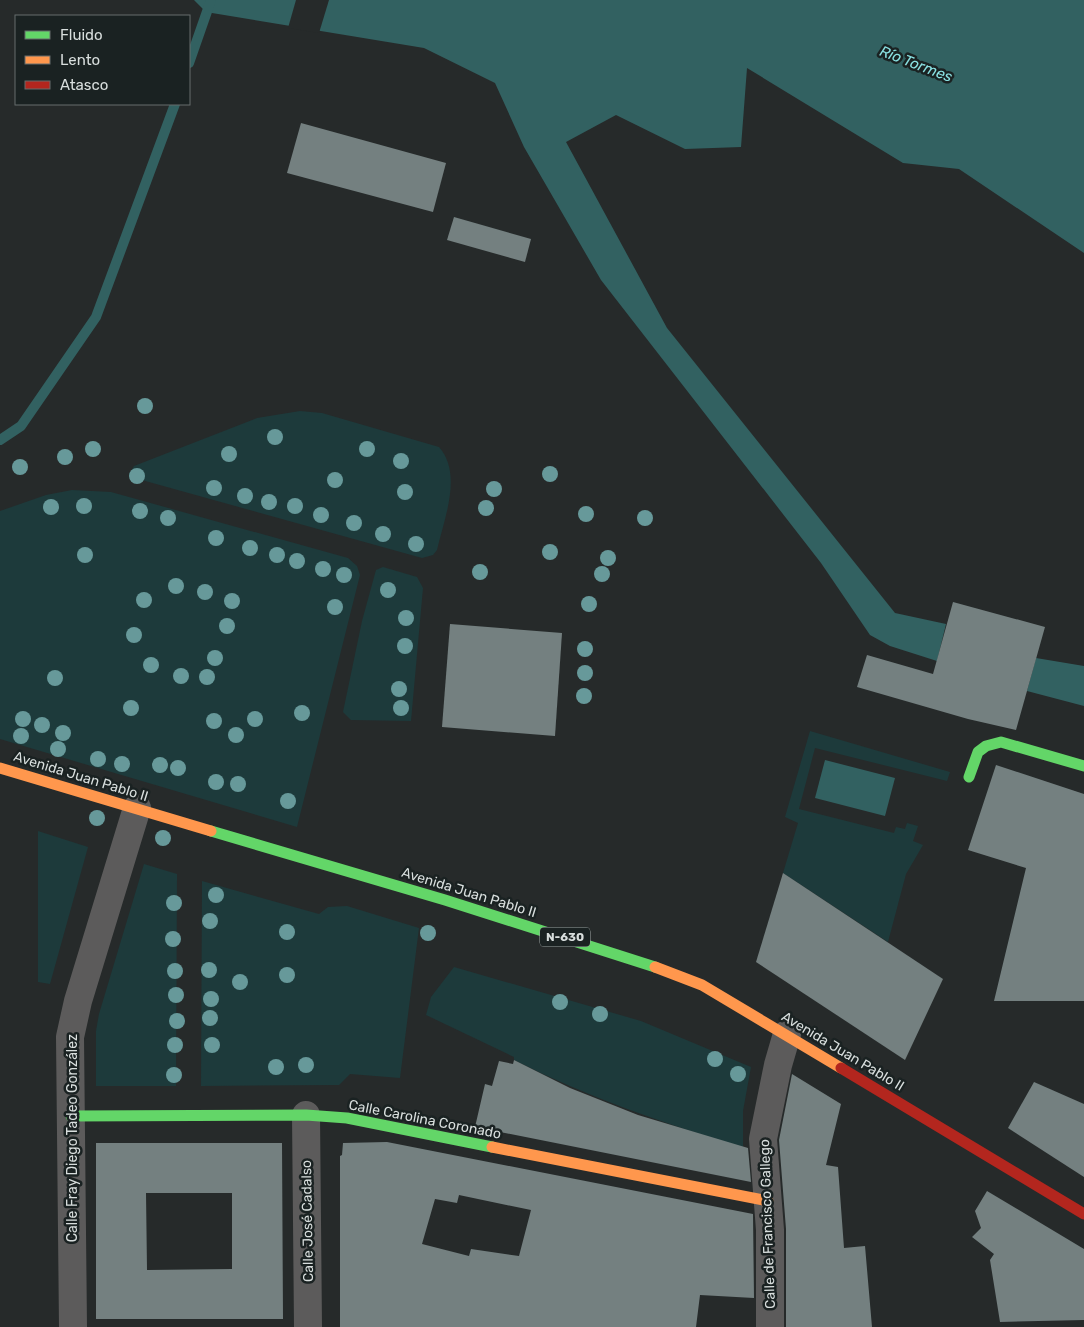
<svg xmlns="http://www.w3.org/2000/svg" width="1084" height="1327" font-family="Rubik,sans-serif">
<rect width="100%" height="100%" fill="#262a2a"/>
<g fill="#1d3a3b">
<path d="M 300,411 L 322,413 L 439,447 C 463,474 444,519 437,550 L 433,555 L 422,558 L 131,477 L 129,474 L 134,466 L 257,418 Z"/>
<polygon points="72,490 111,492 348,558 357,566 360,575 297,827 0,739 0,511 46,495"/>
<polygon points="383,567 417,577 423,588 411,721 351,720 343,712 362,621 376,570"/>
<polygon points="810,731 950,772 947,781 815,748 799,809 894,833 896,827 905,829 907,823 918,826 913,841 923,845 906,874 888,942 783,873 798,823 785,817"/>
<polygon points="38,831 88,847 50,984 38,982"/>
<polygon points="144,864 177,874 176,1086 96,1086 96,1031 99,1014"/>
<polygon points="202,881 319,914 328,907 347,906 419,928 400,1078 350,1074 339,1085 201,1086"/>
<path d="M 454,967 L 641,1021 L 751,1067 L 743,1111 L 743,1147 C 664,1124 588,1097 514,1060 L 514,1057 L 426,1015 L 431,997 Z"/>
</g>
<g fill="#326161">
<polygon points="194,0 1084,0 1084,253 959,169 903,163 747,68 741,147 685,149 616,115 566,142 667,328 895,613 946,624 937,661 890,646 870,635 821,563 601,280 524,147 495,83 424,48 206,12"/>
<polygon points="1036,658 1084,666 1084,706 1027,691"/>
<polygon points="825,760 895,778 885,816 815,798"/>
</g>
<polygon fill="#262a2a" points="296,0 329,0 319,33 288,28"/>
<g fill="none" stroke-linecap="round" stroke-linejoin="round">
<g stroke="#326161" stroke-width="10">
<polyline points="189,63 211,0"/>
<polyline points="0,440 21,426 96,317 175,104"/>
</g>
</g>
<g fill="#748080" fill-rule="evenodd">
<polygon points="301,123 446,163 433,212 287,173"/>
<polygon points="454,217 531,239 525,262 447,240"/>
<polygon points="953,602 1045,627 1016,730 968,719 857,687 867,655 933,674"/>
<polygon points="450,624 562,633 555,736 442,727"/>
<polygon points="996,765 1084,794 1084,1001 994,1001 1026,868 968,850"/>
<polygon points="783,873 943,979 905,1060 756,962"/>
<polygon points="514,1060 570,1088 638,1115 748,1148 751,1182 475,1127 485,1084 492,1086 499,1061 513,1064"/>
<polygon points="792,1074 841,1104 826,1165 838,1167 844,1248 865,1246 872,1327 786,1327 786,1229 779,1140"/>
<polygon points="1034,1082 1084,1104 1084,1177 1008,1128"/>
<path d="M 387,1142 L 753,1214 L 754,1298 L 700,1295 L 696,1327 L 340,1327 L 340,1156 L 342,1155 L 343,1143 ZM 459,1195 L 531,1210 L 519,1256 L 471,1249 L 469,1256 L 422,1244 L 435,1199 L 457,1203 Z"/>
<path d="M 96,1143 L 282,1143 L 283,1319 L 96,1319 ZM 146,1193 L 232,1193 L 232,1269 L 147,1270 Z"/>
<polygon points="987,1191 1084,1249 1084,1320 1000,1322 990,1260 994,1254 972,1237 981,1228 975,1211"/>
</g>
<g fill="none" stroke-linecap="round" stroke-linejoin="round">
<g stroke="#5c5b5b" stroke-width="28">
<polyline points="306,1115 308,1327"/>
<polyline points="73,1327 70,1037 78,1001 137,808"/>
<polyline points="770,1327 770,1230 763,1139 778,1065 787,1034"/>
</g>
<g stroke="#63d668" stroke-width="11">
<polyline points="969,777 978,752 986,746 1001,742 1084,766"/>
<polyline points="211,831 445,900 655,967"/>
<polyline points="71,1116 306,1115 347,1118 492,1147"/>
</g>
<g stroke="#ff974d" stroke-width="11">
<polyline points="0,768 211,831"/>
<polyline points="655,967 702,985 841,1068"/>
<polyline points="492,1147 768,1201"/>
</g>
<polyline stroke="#b3261e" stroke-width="11" points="841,1068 1084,1214"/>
</g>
<g fill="#67999a">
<circle cx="145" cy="406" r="8"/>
<circle cx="275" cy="437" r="8"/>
<circle cx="93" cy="449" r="8"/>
<circle cx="367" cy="449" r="8"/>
<circle cx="229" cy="454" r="8"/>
<circle cx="65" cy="457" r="8"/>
<circle cx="401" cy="461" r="8"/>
<circle cx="20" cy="467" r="8"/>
<circle cx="550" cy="474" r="8"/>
<circle cx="137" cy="476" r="8"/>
<circle cx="335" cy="480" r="8"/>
<circle cx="214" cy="488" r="8"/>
<circle cx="494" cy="489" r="8"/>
<circle cx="405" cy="492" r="8"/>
<circle cx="245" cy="496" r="8"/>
<circle cx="269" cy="502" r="8"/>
<circle cx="84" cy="506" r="8"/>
<circle cx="295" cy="506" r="8"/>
<circle cx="51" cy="507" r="8"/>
<circle cx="486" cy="508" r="8"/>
<circle cx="140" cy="511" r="8"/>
<circle cx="586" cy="514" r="8"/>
<circle cx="321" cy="515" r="8"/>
<circle cx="168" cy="518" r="8"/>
<circle cx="645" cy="518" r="8"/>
<circle cx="354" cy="523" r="8"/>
<circle cx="383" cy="534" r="8"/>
<circle cx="216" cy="538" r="8"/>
<circle cx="416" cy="544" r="8"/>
<circle cx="250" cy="548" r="8"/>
<circle cx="550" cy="552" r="8"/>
<circle cx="85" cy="555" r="8"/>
<circle cx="277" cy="555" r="8"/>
<circle cx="608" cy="558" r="8"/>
<circle cx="297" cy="561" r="8"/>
<circle cx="323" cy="569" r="8"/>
<circle cx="480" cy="572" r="8"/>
<circle cx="602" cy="574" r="8"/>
<circle cx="344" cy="575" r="8"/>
<circle cx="176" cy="586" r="8"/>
<circle cx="388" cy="590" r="8"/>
<circle cx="205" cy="592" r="8"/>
<circle cx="144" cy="600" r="8"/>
<circle cx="232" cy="601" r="8"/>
<circle cx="589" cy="604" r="8"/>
<circle cx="335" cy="607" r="8"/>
<circle cx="406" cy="618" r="8"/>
<circle cx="227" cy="626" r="8"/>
<circle cx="134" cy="635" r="8"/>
<circle cx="405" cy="646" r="8"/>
<circle cx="585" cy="649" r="8"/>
<circle cx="215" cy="658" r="8"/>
<circle cx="151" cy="665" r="8"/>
<circle cx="585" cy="673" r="8"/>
<circle cx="181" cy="676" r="8"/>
<circle cx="207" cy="677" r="8"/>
<circle cx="55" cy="678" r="8"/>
<circle cx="399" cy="689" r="8"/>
<circle cx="584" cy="696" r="8"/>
<circle cx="131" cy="708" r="8"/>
<circle cx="401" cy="708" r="8"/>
<circle cx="302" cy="713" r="8"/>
<circle cx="23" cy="719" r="8"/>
<circle cx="255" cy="719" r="8"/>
<circle cx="214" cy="721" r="8"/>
<circle cx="42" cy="725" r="8"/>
<circle cx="63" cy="733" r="8"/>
<circle cx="236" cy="735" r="8"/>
<circle cx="21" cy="736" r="8"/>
<circle cx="58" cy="749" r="8"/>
<circle cx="98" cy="759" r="8"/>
<circle cx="122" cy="764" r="8"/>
<circle cx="160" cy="765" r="8"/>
<circle cx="178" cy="768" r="8"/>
<circle cx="216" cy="782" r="8"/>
<circle cx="238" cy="784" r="8"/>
<circle cx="288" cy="801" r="8"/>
<circle cx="97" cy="818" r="8"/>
<circle cx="163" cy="838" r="8"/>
<circle cx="216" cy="895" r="8"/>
<circle cx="174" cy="903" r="8"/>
<circle cx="210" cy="921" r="8"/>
<circle cx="287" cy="932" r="8"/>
<circle cx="428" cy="933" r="8"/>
<circle cx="173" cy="939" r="8"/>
<circle cx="209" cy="970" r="8"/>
<circle cx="175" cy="971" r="8"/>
<circle cx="287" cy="975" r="8"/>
<circle cx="240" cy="982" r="8"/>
<circle cx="176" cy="995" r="8"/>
<circle cx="211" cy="999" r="8"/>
<circle cx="560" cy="1002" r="8"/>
<circle cx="600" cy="1014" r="8"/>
<circle cx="210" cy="1018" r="8"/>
<circle cx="177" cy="1021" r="8"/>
<circle cx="175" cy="1045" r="8"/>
<circle cx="212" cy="1045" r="8"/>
<circle cx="715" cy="1059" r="8"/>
<circle cx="306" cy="1065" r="8"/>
<circle cx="276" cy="1067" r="8"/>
<circle cx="738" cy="1074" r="8"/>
<circle cx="174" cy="1075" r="8"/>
</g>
<g text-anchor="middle" stroke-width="5" stroke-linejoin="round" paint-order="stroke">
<rect fill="#1a2222" stroke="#9fa6a5" stroke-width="1" x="540" y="927.5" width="50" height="19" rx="4"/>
<g font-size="12" font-weight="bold" fill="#d8dedd">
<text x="565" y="941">N-630</text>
</g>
<g font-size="14" fill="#d8dedd" stroke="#1a2222">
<text transform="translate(81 776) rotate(17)" y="5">Avenida Juan Pablo II</text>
<text transform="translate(469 892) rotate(17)" y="5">Avenida Juan Pablo II</text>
<text transform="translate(843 1051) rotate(31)" y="5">Avenida Juan Pablo II</text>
<text transform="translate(425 1119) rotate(11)" y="5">Calle Carolina Coronado</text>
<text transform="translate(72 1138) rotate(-90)" y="5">Calle Fray Diego Tadeo González</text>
<text transform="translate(307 1221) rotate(-91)" y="5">Calle José Cadalso</text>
<text transform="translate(767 1224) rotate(-92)" y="5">Calle de Francisco Gallego</text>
</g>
<g font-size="15" font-style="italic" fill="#8ae1e2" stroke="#1a2222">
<text transform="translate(916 64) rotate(21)" y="5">Río Tormes</text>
</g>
</g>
<rect x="15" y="15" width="175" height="90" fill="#1a2222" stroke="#666d6d"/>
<rect x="25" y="31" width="25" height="8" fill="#63d668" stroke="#666d6d"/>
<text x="60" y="40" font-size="15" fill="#d8dedd">Fluido</text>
<rect x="25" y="56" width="25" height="8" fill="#ff974d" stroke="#666d6d"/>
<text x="60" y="65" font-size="15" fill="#d8dedd">Lento</text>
<rect x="25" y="81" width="25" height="8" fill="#b3261e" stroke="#666d6d"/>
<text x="60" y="90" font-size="15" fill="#d8dedd">Atasco</text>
</svg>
